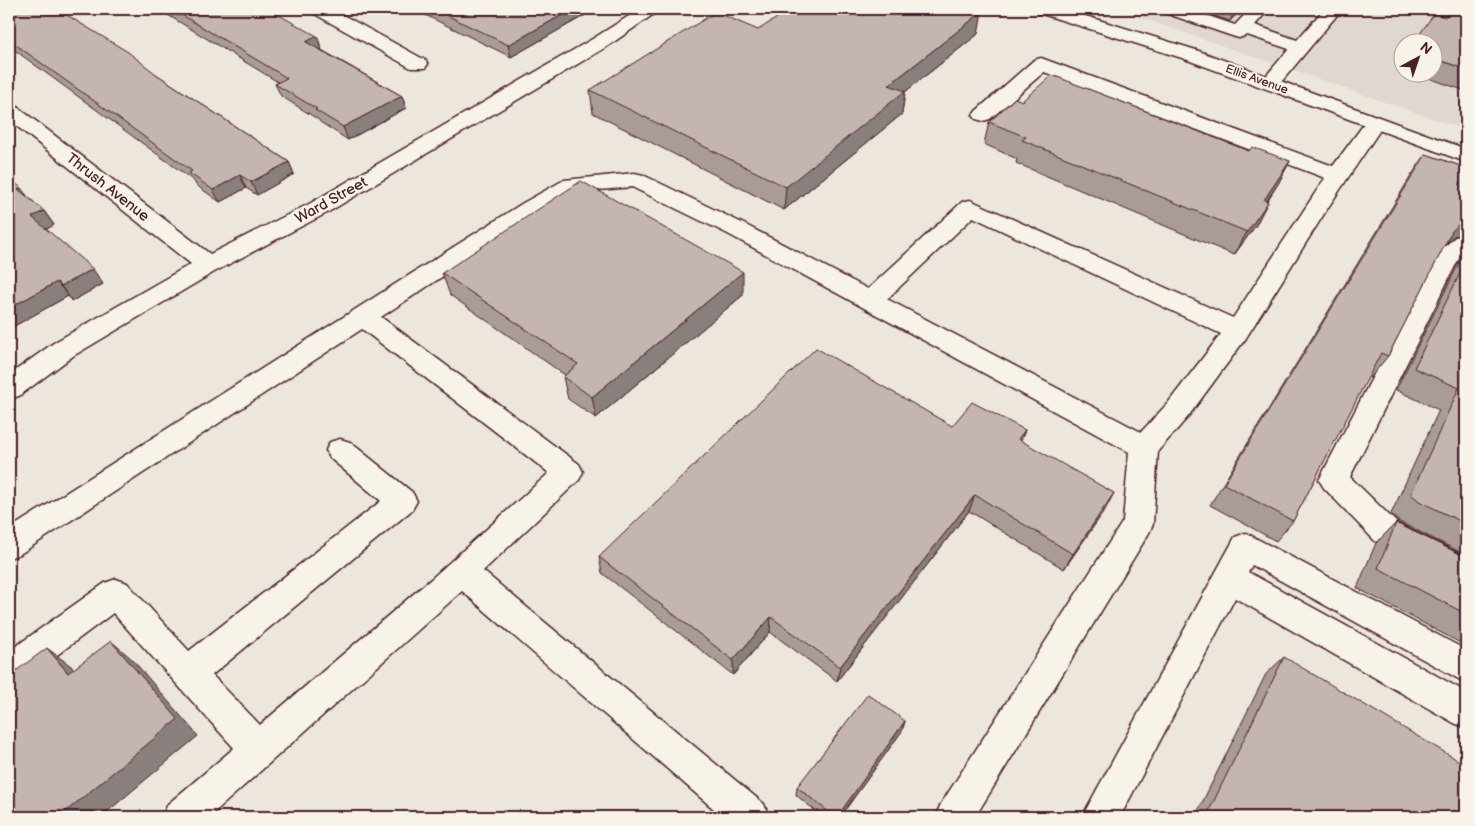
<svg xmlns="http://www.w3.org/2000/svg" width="1475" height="826" font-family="'Balsamiq Sans',sans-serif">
<rect width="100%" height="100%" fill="#ece6dd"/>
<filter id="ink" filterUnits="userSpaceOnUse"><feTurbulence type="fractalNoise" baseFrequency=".02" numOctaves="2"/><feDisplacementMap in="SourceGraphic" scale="10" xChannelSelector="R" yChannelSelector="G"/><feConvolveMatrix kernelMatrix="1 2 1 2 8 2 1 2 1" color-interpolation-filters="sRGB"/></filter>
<g filter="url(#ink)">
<path fill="#e0d7d0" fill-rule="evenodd" d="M 1116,9 L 1466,9 L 1466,130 ZM 1402,42 L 1432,42 L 1432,72 L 1402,72 Z"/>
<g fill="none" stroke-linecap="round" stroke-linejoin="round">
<defs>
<g id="minor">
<polygon points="310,9 332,9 425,60 428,64 425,68 411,68 313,13"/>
<polygon points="640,9 661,9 608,46 325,214 216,271 73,356 19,396 9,399 9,375 55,342 191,264 9,120 9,104 16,106 210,254 309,204 594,38"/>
<polygon points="1162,9 1188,9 1235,25 1250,9 1269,9 1255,25 1297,40 1324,9 1342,9 1277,87 1263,87 1260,83 1289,49 1247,35 1239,38 1232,36 1165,13"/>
<path d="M 1041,58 L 1333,166 L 1367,120 L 1374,118 L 1381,120 L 1384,124 L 1329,206 L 1246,338 L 1187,418 L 1158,451 L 1153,524 L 1149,533 L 975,817 L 935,817 L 941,804 L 1123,521 L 1129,452 L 728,234 L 632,187 L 577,192 L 539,213 L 381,317 L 579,464 L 583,472 L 579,480 L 483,571 L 764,804 L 769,817 L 723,817 L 462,591 L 209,817 L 162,817 L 168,804 L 234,748 L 113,613 L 21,682 L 9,687 L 9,651 L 105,583 L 116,579 L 127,583 L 189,651 L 381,501 L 330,458 L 326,450 L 330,442 L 340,439 L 350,442 L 412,492 L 417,501 L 412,510 L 212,675 L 260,725 L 431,579 L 549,473 L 362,329 L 20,554 L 9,558 L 9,529 L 523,203 L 564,180 L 635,173 L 643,175 L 744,224 L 868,289 L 962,202 L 970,200 L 1233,318 L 1325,178 L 1044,72 L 990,119 L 983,121 L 976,119 L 973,115 L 976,111 L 1034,60 ZM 973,217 L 1221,334 L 1168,403 L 1141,432 L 887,299 Z"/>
<polygon points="1466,235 1466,253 1458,260 1350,477 1397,523 1466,557 1466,586 1375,541 1324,488 1319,480 1436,255 1455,237"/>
<polygon points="1246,533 1466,650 1466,683 1252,565 1248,572 1466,692 1466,728 1454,723 1235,598 1120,817 1082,817 1235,537"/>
</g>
<polygon id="major" points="1036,9 1063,9 1196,50 1466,149 1466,162 1182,58 1039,13"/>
</defs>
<use href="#minor" stroke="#4a1f2b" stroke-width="3"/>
<use href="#major" stroke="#4a1f2b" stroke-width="3"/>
<use href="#minor" fill="#f7f3e8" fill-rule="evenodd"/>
<use href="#major" fill="#f7f3e8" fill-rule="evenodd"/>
</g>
<g fill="#a99c97" stroke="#4a1f2b">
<polygon points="9,9 156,74 289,162 294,174 257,195 246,188 220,202 196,185 194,181 9,46"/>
<polygon points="158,9 268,9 322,49 320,49 402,96 406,108 348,140 320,122 319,120 281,96 275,84 278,82"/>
<polygon points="413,9 596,9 511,57"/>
<polygon points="1193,9 1242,9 1230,21"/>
<polygon points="1466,9 1466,91 1411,72 1432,72 1432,42 1445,17"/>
<polygon points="758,30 978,34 905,92 902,114 784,210 593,113 590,90"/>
<polygon points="1402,61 1402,70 1398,68"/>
<polygon points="1022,101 1249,151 1290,161 1278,184 1267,201 1256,225 1234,255 1016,163 1017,159 984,144 989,122"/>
<polygon points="1426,154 1466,168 1466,234 1454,236 1445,244 1388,356 1370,378 1368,377 1293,521 1276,541 1210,505 1411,176"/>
<polygon points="29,198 44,211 54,225 46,229 103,284 72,301 68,296 9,329"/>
<polygon points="1466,253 1466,555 1398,521 1391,514 1439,410 1396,390 1460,261"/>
<polygon points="442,273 743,295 596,418 568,399 563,377 565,375 450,295"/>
<polygon points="952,426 1025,430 1021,441 1105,510 1064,569 969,511 837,681 770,632 733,675 602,573 599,557"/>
<polygon points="1396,523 1466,557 1466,646 1357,588 1376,543"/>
<polygon points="1284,657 1466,817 1195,817 1266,674"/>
<polygon points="905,721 902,731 840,817 823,817 796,795 797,787"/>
</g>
<g fill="#897f7b" stroke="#4a1f2b">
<polygon points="573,9 596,9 511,57 508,45"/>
<polygon points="1236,9 1242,9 1230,21"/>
<polygon points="982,12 978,34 905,92 902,114 784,210 786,187 889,85"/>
<polygon points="317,36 322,49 310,54 306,42"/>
<polygon points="402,96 406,108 348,140 343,127"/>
<polygon points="1290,161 1278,184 1252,223 1264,200"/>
<polygon points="289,162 294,174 257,195 251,182"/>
<polygon points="240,175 246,188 220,202 213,190"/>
<polygon points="21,188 32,202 18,189"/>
<polygon points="1268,202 1256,225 1234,255 1247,232"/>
<polygon points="44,211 54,225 43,231 32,217"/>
<polygon points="1466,217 1466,234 1454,236 1434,254 1452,231"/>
<polygon points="93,269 103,284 72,301 61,286"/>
<polygon points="743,272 743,295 596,418 592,397"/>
<polygon points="57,282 68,296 9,329 9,308"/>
<polygon points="1025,430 1018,448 1018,439"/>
<polygon points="1114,493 1105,510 1064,569 1073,554"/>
<polygon points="975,495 969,511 837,681 840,667"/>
<polygon points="771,617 770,632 733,675 733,660"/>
<polygon points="111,641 132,659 198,736 101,817 59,817"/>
<polygon points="47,648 71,666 91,690 68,673"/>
<polygon points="905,721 902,731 840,817 837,817"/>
</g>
<g fill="#c4b5b0" stroke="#4a1f2b">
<polygon points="9,9 58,9 70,17 128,52 156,74 289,162 251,182 240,175 213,190 189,173 192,171 9,40"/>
<polygon points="172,9 268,9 317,36 306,42 402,96 343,127 315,110 317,109 275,84 287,78"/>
<polygon points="434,9 573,9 508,45"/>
<polygon points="791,9 973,9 982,12 889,85 905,91 786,187 590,90 716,12 758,30"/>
<polygon points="1451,9 1466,9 1466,69 1432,58 1432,42 1414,42 1434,14 1445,17"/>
<polygon points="1052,75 1249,151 1252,147 1290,161 1264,200 1268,202 1247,232 1022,140 1026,137 989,122 1015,98 1022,101"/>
<polygon points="1426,154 1466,168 1466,217 1452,231 1388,356 1381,353 1293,521 1224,484"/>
<polygon points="9,177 21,188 18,189 44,211 32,217 93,269 61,286 57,282 9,308"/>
<polygon points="581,181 743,272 592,397 563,377 578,364 442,273"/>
<polygon points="1466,261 1466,524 1419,501 1411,494 1459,388 1414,368"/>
<polygon points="816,348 952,426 972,402 1025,430 1018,439 1114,493 1073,554 975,495 840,667 771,617 733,660 599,557"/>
<polygon points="1396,523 1466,557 1466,614 1378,568"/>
<polygon points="111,641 178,719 59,817 9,817 9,676 47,648 68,673"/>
<polygon points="1284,657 1466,765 1466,817 1206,817"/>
<polygon points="868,694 905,721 837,817 835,817 797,787"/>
</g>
</g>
<g text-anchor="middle" stroke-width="4" stroke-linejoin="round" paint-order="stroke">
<g font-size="12" fill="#4a1f2b" stroke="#f7f3e8">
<text transform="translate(1257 79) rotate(20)" y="4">Ellis Avenue</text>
</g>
<g font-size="15" fill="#4a1f2b" stroke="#f7f3e8">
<text transform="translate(108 187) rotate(38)" y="5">Thrush Avenue</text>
<text transform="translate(331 200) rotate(-29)" y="5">Ward Street</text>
</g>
</g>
<rect width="1475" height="826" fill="none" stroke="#f7f3e8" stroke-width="30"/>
<rect x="15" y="15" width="1445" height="796" fill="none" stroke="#4a1f2b" stroke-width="2" filter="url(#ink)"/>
<g transform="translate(1418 58) rotate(40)"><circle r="24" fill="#f7f3e8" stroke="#b29e9c"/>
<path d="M0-4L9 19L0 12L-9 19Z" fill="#4a1f2b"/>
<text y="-8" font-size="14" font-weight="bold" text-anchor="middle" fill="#4a1f2b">N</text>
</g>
</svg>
